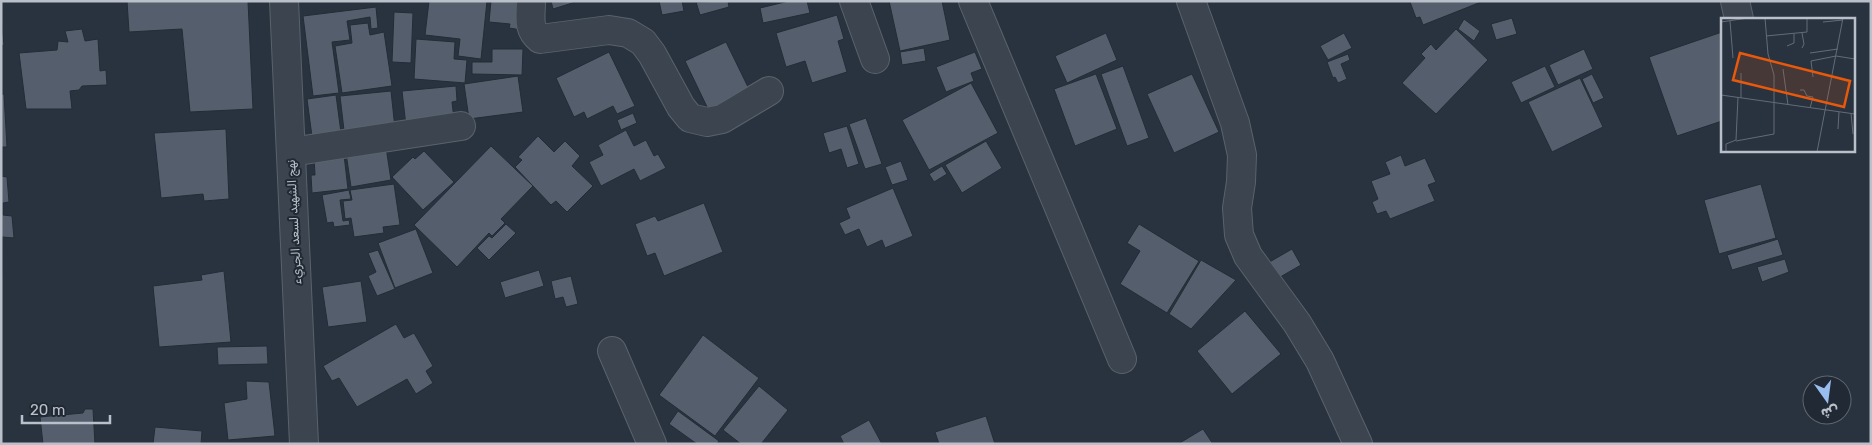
<svg xmlns="http://www.w3.org/2000/svg" width="1872" height="445" font-family="Rubik,Vazirmatn,sans-serif">
<rect width="100%" height="100%" fill="#29333f"/>
<g fill="#545e6c" stroke="#232c36">
<polygon points="127,1 248,1 253,109 190,112 182,29 129,32"/>
<polygon points="429,1 487,1 481,59 458,56 460,39 425,35"/>
<polygon points="491,1 524,1 522,30 509,28 510,24 489,22"/>
<polygon points="551,1 579,1 553,9"/>
<polygon points="659,1 682,1 684,11 662,15"/>
<polygon points="728,1 729,7 700,15 696,2"/>
<polygon points="789,1 807,1 810,13 763,23 760,8"/>
<polygon points="889,1 942,1 950,40 900,51"/>
<polygon points="1413,1 1480,1 1481,2 1423,25 1420,17 1416,18 1410,2"/>
<polygon points="376,7 378,28 371,29 370,17 347,21 350,40 332,42 339,93 313,96 303,16"/>
<polygon points="394,12 413,13 411,63 392,62"/>
<polygon points="837,15 844,39 838,41 847,72 812,83 805,61 786,67 776,33"/>
<polygon points="1,17 4,45 1,46"/>
<polygon points="1512,18 1517,34 1496,40 1491,24"/>
<polygon points="1464,19 1480,31 1474,41 1458,29"/>
<polygon points="368,23 370,35 384,32 392,86 342,93 335,46 352,43 350,25"/>
<polygon points="82,29 85,41 98,39 100,71 106,70 107,85 82,86 79,90 70,91 72,109 26,109 19,53 57,50 58,41 68,42 65,31"/>
<polygon points="1456,29 1488,60 1436,114 1402,83 1425,58 1421,54 1431,44 1436,50"/>
<polygon points="1722,32 1722,121 1677,136 1649,57"/>
<polygon points="1106,33 1117,60 1067,83 1055,56"/>
<polygon points="1344,33 1352,48 1328,60 1320,46"/>
<polygon points="416,39 455,42 454,59 467,60 465,83 414,79"/>
<polygon points="726,42 750,91 709,111 685,61"/>
<polygon points="924,48 926,61 902,65 900,52"/>
<polygon points="492,49 523,49 522,75 472,74 472,62 492,62"/>
<polygon points="1584,49 1593,69 1558,85 1549,65"/>
<polygon points="609,52 635,106 617,114 613,106 587,119 584,112 574,117 556,78"/>
<polygon points="975,52 982,69 971,73 974,81 946,92 936,67"/>
<polygon points="1348,54 1350,60 1341,64 1347,79 1338,83 1335,77 1333,78 1327,62"/>
<polygon points="1123,66 1149,138 1127,146 1101,74"/>
<polygon points="1545,66 1555,87 1521,103 1511,82"/>
<polygon points="1096,74 1117,129 1075,146 1054,89"/>
<polygon points="1192,74 1219,132 1174,153 1147,94"/>
<polygon points="1592,74 1604,98 1593,103 1582,79"/>
<polygon points="518,76 523,112 469,119 464,84"/>
<polygon points="1580,78 1603,127 1552,152 1528,102"/>
<polygon points="971,83 998,133 929,170 902,120"/>
<polygon points="456,86 457,101 452,102 454,119 406,126 402,91"/>
<polygon points="391,91 395,128 345,139 340,96"/>
<polygon points="1,94 4,94 7,147 1,147"/>
<polygon points="336,95 342,140 313,144 307,99"/>
<polygon points="633,113 637,123 621,130 617,120"/>
<polygon points="866,118 882,164 865,169 849,124"/>
<polygon points="847,126 859,164 847,168 841,149 829,153 823,133"/>
<polygon points="226,129 229,199 204,201 203,194 161,198 154,133"/>
<polygon points="626,130 634,146 646,140 654,156 658,154 666,168 640,181 634,169 601,186 589,162 603,155 598,145"/>
<polygon points="538,136 554,152 565,141 580,156 572,166 593,186 567,212 556,201 551,205 515,167 522,160 518,157"/>
<polygon points="986,141 1002,168 962,193 945,165"/>
<polygon points="491,146 533,186 501,219 505,223 492,236 489,233 457,267 414,225"/>
<polygon points="386,147 391,180 351,187 346,153"/>
<polygon points="424,151 454,182 423,210 392,177 413,157 415,159"/>
<polygon points="344,155 348,189 312,193 311,175 315,175 314,158"/>
<polygon points="1401,155 1405,166 1425,158 1436,182 1428,185 1435,201 1390,219 1386,211 1377,214 1372,202 1378,199 1371,181 1390,174 1385,162"/>
<polygon points="901,161 908,180 892,185 885,167"/>
<polygon points="942,166 947,174 934,182 929,174"/>
<polygon points="1,176 7,177 9,202 3,203 3,215 12,216 14,238 2,237 2,274"/>
<polygon points="394,184 400,225 383,227 384,233 354,237 351,218 345,219 343,201 352,200 350,190"/>
<polygon points="1761,184 1776,238 1719,254 1704,200"/>
<polygon points="893,188 913,236 885,248 882,240 867,247 859,229 845,235 839,223 850,218 846,208"/>
<polygon points="349,190 351,199 340,200 343,221 349,220 350,225 334,227 333,222 327,223 322,195"/>
<polygon points="704,203 723,252 664,276 655,253 647,256 635,224 655,216 658,221"/>
<polygon points="506,224 516,233 489,260 477,248 489,236 492,238"/>
<polygon points="1139,224 1199,261 1167,313 1120,284 1140,251 1127,243"/>
<polygon points="416,229 433,273 395,288 378,243"/>
<polygon points="1778,239 1783,255 1732,270 1727,255"/>
<polygon points="1292,249 1301,265 1275,280 1266,264"/>
<polygon points="378,250 395,289 377,296 368,276 376,272 368,253"/>
<polygon points="1785,259 1789,272 1762,282 1757,267"/>
<polygon points="1201,260 1236,280 1191,329 1169,314"/>
<polygon points="539,270 544,286 505,298 500,282"/>
<polygon points="224,271 231,342 159,347 153,286 202,280 201,275"/>
<polygon points="571,276 578,304 566,307 563,297 555,299 551,281"/>
<polygon points="361,281 367,322 328,327 322,287"/>
<polygon points="1245,311 1281,354 1232,394 1197,351"/>
<polygon points="396,324 404,338 414,333 433,366 426,371 433,383 416,394 407,379 357,407 339,378 332,381 323,366"/>
<polygon points="703,335 759,378 715,436 659,395"/>
<polygon points="267,346 268,364 218,365 217,347"/>
<polygon points="246,381 269,382 275,436 228,440 224,403 247,399"/>
<polygon points="759,386 788,410 761,444 741,444 723,430"/>
<polygon points="85,409 93,409 95,444 43,444 40,417 83,413"/>
<polygon points="678,411 719,441 717,444 697,444 669,424"/>
<polygon points="986,416 995,444 939,444 935,432"/>
<polygon points="869,420 882,444 844,444 840,436"/>
<polygon points="155,427 202,431 201,444 153,444"/>
<polygon points="1203,429 1213,444 1178,444"/>
</g>
<g fill="none" stroke-linecap="round" stroke-linejoin="round">
<defs>
<g id="minor">
<polyline points="284,1 304,444"/>
<path d="M 531,1 C 531,16 527,29 540,39 L 609,30 L 628,33 L 643,42 L 652,54 L 681,107 L 690,118 L 707,122 L 722,119 L 769,91"/>
<polyline points="854,1 875,59"/>
<polyline points="973,1 1122,359"/>
<polyline points="1191,1 1235,123 1242,155 1241,182 1237,208 1239,235 1248,256 1297,323 1320,361 1358,444"/>
<polyline points="1735,1 1739,19"/>
<polyline points="291,152 461,126"/>
<polyline points="612,351 652,444"/>
</g>
</defs>
<use href="#minor" stroke="#5a636c" stroke-width="30"/>
<use href="#minor" stroke="#3c454f" stroke-width="28"/>
</g>
<g text-anchor="middle" stroke-width="4" stroke-linejoin="round" paint-order="stroke">
<g font-size="12" fill="#b9c0c9" stroke="#212a34">
<text transform="translate(294 222) rotate(-93)" y="4">نهج الشهيد لسعد الجريء</text>
</g>
</g>
<g transform="translate(1721 18)">
<rect width="134" height="134" fill="#29333f"/>
<path fill="none" stroke="#636b76" stroke-width="1" d="M 9,3 L 12,40M 0,4 L 27,0M 102,4 L 122,2M 45,18 L 86,14 L 86,0M 66,28 L 73,25 L 73,16M 81,30 L 83,26 L 81,15M 89,35 L 117,31M 62,51 L 67,87M 20,55 L 20,80M 92,59 L 90,43 L 115,38 L 134,41M 79,72 L 83,72 L 86,78 L 92,79 L 89,90M 0,77 L 134,96M 130,95 L 132,116M 117,111 L 118,94M 15,123 L 53,116 L 53,57 L 47,36 L 44,0M 5,134 L 5,126 L 15,122 L 17,79M 96,134 L 122,0"/>
<path fill="#e8590c" fill-opacity="0.15" stroke="#e8590c" stroke-width="2.5" d="M 19,35 L 129,63 L 123,89 L 12,62 Z"/>
<rect width="134" height="134" fill="none" stroke="#b9c0c9" stroke-width="2.5"/>
</g>
<rect width="1872" height="445" fill="none" stroke="#b9c0c9" stroke-width="5"/>
<g transform="translate(1827 400) rotate(166)"><circle r="24" fill="#212a34" stroke="#5e6670"/>
<path d="M0-4L9 19L0 12L-9 19Z" fill="#99bdee"/>
<text y="-8" font-size="14" font-weight="bold" text-anchor="middle" fill="#b9c0c9">ش</text>
</g>
<path d="M22 415v8h88v-8" fill="none" stroke="#b9c0c9" stroke-width="2.5"/>
<text x="30" y="415" font-size="15" fill="#b9c0c9" stroke="#212a34" stroke-width="4" paint-order="stroke">20 m</text>
</svg>
